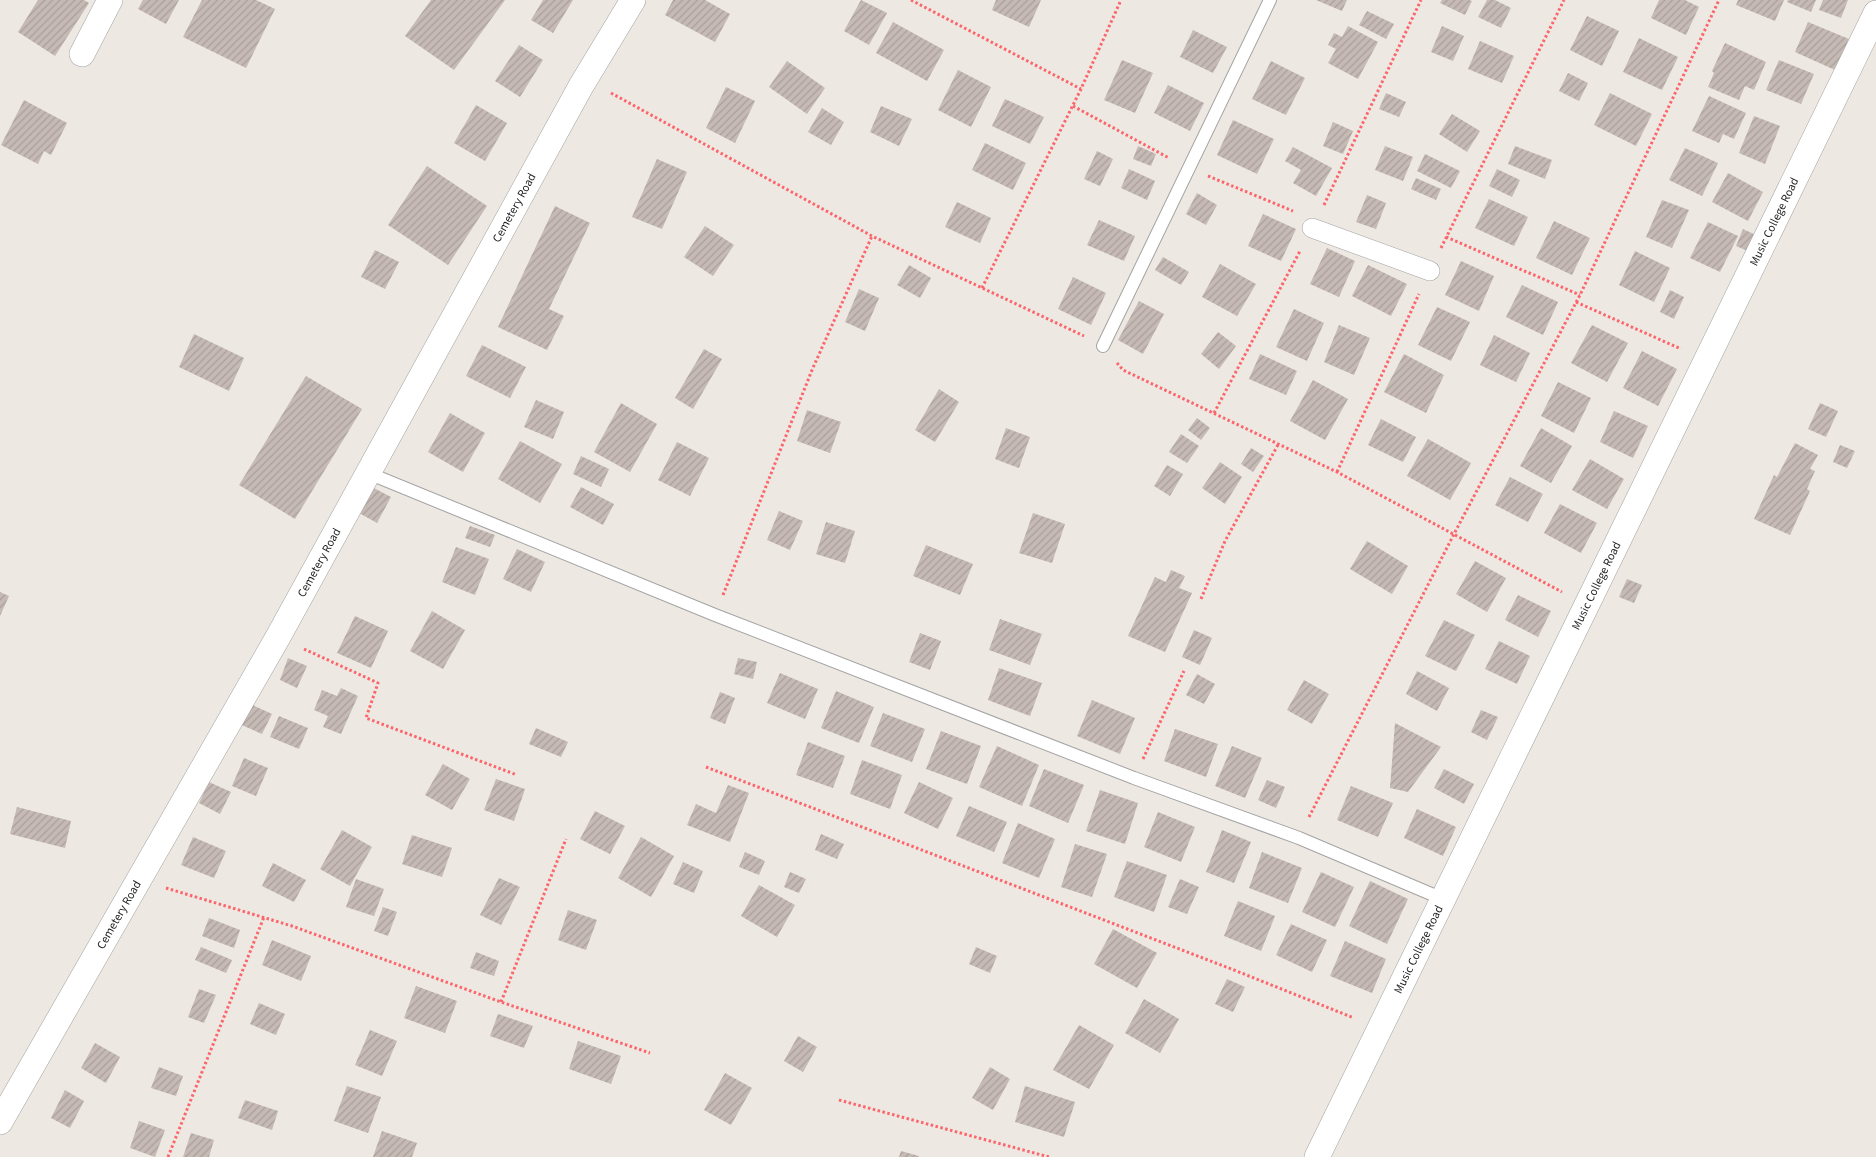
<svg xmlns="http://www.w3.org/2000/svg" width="1876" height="1157" font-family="'Source Sans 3',sans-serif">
<defs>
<pattern id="building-hatch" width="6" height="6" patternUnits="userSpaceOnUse" patternTransform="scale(1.25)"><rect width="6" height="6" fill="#c6bab5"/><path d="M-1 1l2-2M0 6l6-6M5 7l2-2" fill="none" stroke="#aa9f9b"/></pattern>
</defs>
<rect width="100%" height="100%" fill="#eee8e2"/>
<g fill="url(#building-hatch)">
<polygon points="38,0 84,0 89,3 55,56 18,32"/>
<polygon points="143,0 179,0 166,24 138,9"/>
<polygon points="202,0 256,0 275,9 246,68 183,37"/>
<polygon points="431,0 505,0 454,70 405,36"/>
<polygon points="543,0 573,0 553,33 531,20"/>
<polygon points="673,0 705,0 730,14 715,42 665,15"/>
<polygon points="861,0 887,13 869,45 844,31"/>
<polygon points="996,0 1041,0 1029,27 992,10"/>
<polygon points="1316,0 1347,0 1342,11"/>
<polygon points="1442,0 1469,0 1472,1 1465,15 1440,3"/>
<polygon points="1487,0 1495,0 1511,8 1501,28 1478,17"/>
<polygon points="1659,0 1685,0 1699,7 1686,35 1651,18"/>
<polygon points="1738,0 1784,0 1775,21 1736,5"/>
<polygon points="1788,0 1816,0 1811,12 1787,2"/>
<polygon points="1823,0 1848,0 1841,18 1819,10"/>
<polygon points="1367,11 1394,24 1386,39 1359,25"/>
<polygon points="1587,16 1619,31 1602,66 1570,50"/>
<polygon points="893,22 944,50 927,81 876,53"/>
<polygon points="1808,22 1849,39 1835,70 1795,52"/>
<polygon points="1348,26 1378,42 1358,79 1328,63 1336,49 1328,45 1334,33 1342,37"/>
<polygon points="1442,26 1464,36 1453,61 1431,52"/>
<polygon points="1193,30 1227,47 1213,73 1180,57"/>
<polygon points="1639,38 1678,57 1662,90 1623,72"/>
<polygon points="1480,41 1514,56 1502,83 1468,69"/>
<polygon points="1725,43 1766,62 1754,90 1745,86 1739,100 1708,87 1714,73 1712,71"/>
<polygon points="519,45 543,60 520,97 495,81"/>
<polygon points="1122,60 1153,73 1135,113 1104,100"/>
<polygon points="1779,60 1814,74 1801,104 1766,90"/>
<polygon points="787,61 825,88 807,114 769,87"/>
<polygon points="1271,61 1305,78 1286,115 1252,99"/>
<polygon points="958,70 991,87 971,127 938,110"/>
<polygon points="1568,73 1588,83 1579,101 1559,91"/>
<polygon points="1168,85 1204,103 1190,131 1154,113"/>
<polygon points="726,87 755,101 735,143 706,128"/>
<polygon points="1386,93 1406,102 1399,117 1379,109"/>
<polygon points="1610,93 1652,114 1636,146 1594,125"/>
<polygon points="1709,96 1746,113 1734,139 1723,134 1719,143 1692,131"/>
<polygon points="1005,99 1044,117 1030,144 992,126"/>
<polygon points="24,100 67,123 51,155 44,151 38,164 1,145"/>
<polygon points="476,105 507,123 485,161 454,143"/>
<polygon points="881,106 912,119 899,146 870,132"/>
<polygon points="822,108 844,122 831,145 808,132"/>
<polygon points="1452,114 1480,131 1467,152 1439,134"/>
<polygon points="1754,116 1780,126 1765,164 1739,153"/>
<polygon points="1233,120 1274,139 1257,174 1217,155"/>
<polygon points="1333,122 1353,131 1343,154 1323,146"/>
<polygon points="985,143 1026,163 1013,190 972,170"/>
<polygon points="1138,146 1156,154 1151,166 1133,159"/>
<polygon points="1385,146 1413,157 1403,181 1375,170"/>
<polygon points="1515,146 1552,160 1545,179 1508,164"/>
<polygon points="1293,147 1332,168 1316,196 1293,183 1301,170 1285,161"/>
<polygon points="1685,148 1718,163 1702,196 1669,180"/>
<polygon points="1097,151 1113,159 1100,186 1084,179"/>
<polygon points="1425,154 1460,171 1451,188 1417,171"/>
<polygon points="657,159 687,172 662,229 632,217"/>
<polygon points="427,166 487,206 448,265 388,225"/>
<polygon points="1129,169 1155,181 1147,200 1121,188"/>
<polygon points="1497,169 1520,180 1512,197 1489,186"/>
<polygon points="1728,173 1763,192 1748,221 1712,202"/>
<polygon points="1416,178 1441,189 1436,200 1411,189"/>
<polygon points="1197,193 1217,205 1206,225 1186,214"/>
<polygon points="1367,195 1386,203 1376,229 1356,222"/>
<polygon points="1489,199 1528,217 1514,246 1475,228"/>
<polygon points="1662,200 1689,210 1672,248 1646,237"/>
<polygon points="957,202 991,218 980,243 945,227"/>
<polygon points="555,206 590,223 549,309 564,316 547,350 498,327"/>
<polygon points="1263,214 1296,229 1281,261 1248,246"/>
<polygon points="1099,220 1135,236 1124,261 1087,245"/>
<polygon points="1554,221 1590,238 1572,275 1536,258"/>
<polygon points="1708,222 1738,236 1720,272 1690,258"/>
<polygon points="705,226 734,245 713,276 684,257"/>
<polygon points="1743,229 1758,236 1750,252 1736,246"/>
<polygon points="1327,248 1355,261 1339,297 1310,284"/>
<polygon points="375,250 399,262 385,289 361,277"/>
<polygon points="1635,251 1670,268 1654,302 1619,285"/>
<polygon points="1163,257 1189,272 1181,285 1155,270"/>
<polygon points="1461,261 1494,276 1479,311 1445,295"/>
<polygon points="1220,264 1256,284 1237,316 1202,297"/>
<polygon points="909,265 931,278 920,298 897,285"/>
<polygon points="1368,265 1407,284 1391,316 1352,296"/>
<polygon points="1073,277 1106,293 1091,325 1058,309"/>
<polygon points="1522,285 1558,302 1543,335 1506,317"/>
<polygon points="859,289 879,298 865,331 845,322"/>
<polygon points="1670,290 1684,297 1674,319 1660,312"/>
<polygon points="1139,301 1164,314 1143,354 1118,340"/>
<polygon points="1437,307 1470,322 1451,361 1418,345"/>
<polygon points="1294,309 1324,323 1307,361 1276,347"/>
<polygon points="1339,325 1370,338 1354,375 1324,362"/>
<polygon points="1592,325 1628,343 1607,382 1571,363"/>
<polygon points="1218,332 1236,346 1219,369 1201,354"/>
<polygon points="194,334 244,358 229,391 179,367"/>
<polygon points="1494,335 1530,353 1516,382 1480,365"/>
<polygon points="482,345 526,367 510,398 466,376"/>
<polygon points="704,349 722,359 693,409 675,398"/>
<polygon points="1642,351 1677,369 1658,406 1623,388"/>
<polygon points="1260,354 1297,371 1286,395 1249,379"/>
<polygon points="1404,354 1444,375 1426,413 1384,392"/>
<polygon points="306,376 362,409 295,519 239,485"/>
<polygon points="1313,380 1348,399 1325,440 1290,421"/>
<polygon points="1558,382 1591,398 1574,433 1541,416"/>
<polygon points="939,389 959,402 935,442 915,430"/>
<polygon points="536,400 564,412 553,439 524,427"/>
<polygon points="621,403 657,424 630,472 594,452"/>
<polygon points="1820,403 1838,411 1826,437 1808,429"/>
<polygon points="807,410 841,422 830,453 797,441"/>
<polygon points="1614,411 1648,426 1633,458 1600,442"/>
<polygon points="450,413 485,433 463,472 428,452"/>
<polygon points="1197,418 1210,428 1201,440 1188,430"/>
<polygon points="1381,419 1416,437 1403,462 1368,445"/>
<polygon points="1006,428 1030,437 1019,468 995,459"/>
<polygon points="1541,428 1572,446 1551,483 1520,466"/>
<polygon points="1181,434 1199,446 1187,463 1169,452"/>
<polygon points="1428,439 1471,463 1450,500 1407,476"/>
<polygon points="520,441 562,464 540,503 498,479"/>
<polygon points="677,442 709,458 690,496 658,480"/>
<polygon points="1795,443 1818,455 1810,469 1815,471 1807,489 1810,491 1790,535 1754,519 1774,475 1777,477"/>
<polygon points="1840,445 1855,451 1847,468 1833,462"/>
<polygon points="1251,448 1264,456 1253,472 1241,464"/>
<polygon points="581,456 609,469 601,487 573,474"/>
<polygon points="1590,459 1624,479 1607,509 1572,490"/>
<polygon points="1220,462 1242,477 1225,504 1202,488"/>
<polygon points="1167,465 1183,474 1170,496 1154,486"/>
<polygon points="1510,477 1543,494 1528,522 1495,505"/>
<polygon points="372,487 391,497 377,523 359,513"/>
<polygon points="581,487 614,504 603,525 570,507"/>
<polygon points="1560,504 1597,523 1581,553 1544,533"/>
<polygon points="779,511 803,521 790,550 767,540"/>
<polygon points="1033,513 1065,524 1052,563 1019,553"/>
<polygon points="826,522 855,531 845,563 816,554"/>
<polygon points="470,526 495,535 490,547 465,538"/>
<polygon points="1367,541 1408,566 1392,594 1350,569"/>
<polygon points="926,545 973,564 960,595 913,576"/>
<polygon points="456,547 489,559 475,595 442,582"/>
<polygon points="517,549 545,562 531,592 503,579"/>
<polygon points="1475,561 1506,578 1487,612 1456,594"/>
<polygon points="1171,570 1185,576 1179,588 1192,593 1165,652 1128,636 1155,577 1166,582"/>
<polygon points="1627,579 1642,585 1634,603 1619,597"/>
<polygon points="0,592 9,596 0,616"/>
<polygon points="1518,595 1551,611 1538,637 1505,620"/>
<polygon points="432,611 465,630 443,669 410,651"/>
<polygon points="355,616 388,631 371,668 337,653"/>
<polygon points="1000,619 1042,634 1030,665 989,650"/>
<polygon points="1444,620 1475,635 1456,671 1425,656"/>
<polygon points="1194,630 1212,638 1200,665 1182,657"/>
<polygon points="920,633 941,641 930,670 909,662"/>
<polygon points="1499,641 1530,656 1517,684 1485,669"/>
<polygon points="288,658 307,666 297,688 280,680"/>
<polygon points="738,658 757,662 753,679 734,674"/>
<polygon points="999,668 1042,683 1030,716 988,700"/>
<polygon points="1417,671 1449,688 1437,711 1406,694"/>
<polygon points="780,673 818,689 805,719 767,703"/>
<polygon points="1197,674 1215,684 1204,704 1186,695"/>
<polygon points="1304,680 1329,694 1312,724 1287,710"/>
<polygon points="341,688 358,696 341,734 323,727 328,716 314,710 322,690 337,696"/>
<polygon points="836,691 874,707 859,743 821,728"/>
<polygon points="720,692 735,698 725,724 710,718"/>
<polygon points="1092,700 1135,718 1120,754 1077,736"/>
<polygon points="246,702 272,714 262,734 237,723"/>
<polygon points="1481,710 1498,717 1487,740 1471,732"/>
<polygon points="883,713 925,729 912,762 870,746"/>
<polygon points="279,716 308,728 299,749 270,737"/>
<polygon points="1395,723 1441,747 1408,792 1390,788"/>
<polygon points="536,728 568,742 561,757 529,744"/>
<polygon points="1175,729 1218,744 1206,777 1164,761"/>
<polygon points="941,731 981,746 967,784 926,769"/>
<polygon points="808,742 845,756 833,788 796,775"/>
<polygon points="997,746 1039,765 1022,806 979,787"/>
<polygon points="1232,746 1262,758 1245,798 1215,786"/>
<polygon points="244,758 268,768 256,796 232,786"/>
<polygon points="862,760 902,775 890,809 850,794"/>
<polygon points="443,764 470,779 452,810 425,795"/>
<polygon points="1044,769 1084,785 1068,823 1029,806"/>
<polygon points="1444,769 1474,784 1464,804 1434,788"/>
<polygon points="496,779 525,789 514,821 484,810"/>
<polygon points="1267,780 1285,787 1276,808 1258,800"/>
<polygon points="209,782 231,792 220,814 199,803"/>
<polygon points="919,782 953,798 938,829 904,813"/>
<polygon points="728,785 749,793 730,842 687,825 696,804 716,813"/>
<polygon points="1351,786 1393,803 1378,837 1337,820"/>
<polygon points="1100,790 1138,803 1125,844 1086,831"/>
<polygon points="969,806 1007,822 994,852 956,836"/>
<polygon points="17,807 71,821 65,848 10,834"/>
<polygon points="1417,809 1456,827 1443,856 1404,838"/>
<polygon points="595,811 625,826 610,854 580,839"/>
<polygon points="1158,812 1195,827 1181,862 1144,847"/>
<polygon points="1018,823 1055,839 1039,878 1002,863"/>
<polygon points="342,830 372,847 350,886 320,869"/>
<polygon points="1222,830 1251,842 1234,883 1206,872"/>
<polygon points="821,834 844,844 837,859 815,850"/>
<polygon points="412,835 452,848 442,877 402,864"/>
<polygon points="193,837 226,851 214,878 181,865"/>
<polygon points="641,837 674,856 651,897 618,878"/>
<polygon points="1075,844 1107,854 1092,897 1061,887"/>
<polygon points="745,852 765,861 759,875 739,867"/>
<polygon points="1262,852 1302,868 1288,903 1249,888"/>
<polygon points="1127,861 1167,875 1154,912 1114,897"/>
<polygon points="683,862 703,871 694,893 673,884"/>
<polygon points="273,863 306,880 294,902 262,886"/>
<polygon points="790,872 806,879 799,893 784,887"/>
<polygon points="1321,872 1354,887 1335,927 1302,912"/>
<polygon points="499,878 520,887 501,925 480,915"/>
<polygon points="356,879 384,889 374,916 346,907"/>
<polygon points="1180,879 1199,887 1187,914 1168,907"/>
<polygon points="1370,881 1408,899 1387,944 1349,926"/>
<polygon points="759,885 795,905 777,937 741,916"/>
<polygon points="1238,901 1275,916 1261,951 1224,936"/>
<polygon points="383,907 397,912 388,936 374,931"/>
<polygon points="568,910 597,920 586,950 558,940"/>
<polygon points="209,918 240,930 234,948 202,936"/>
<polygon points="1291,924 1327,940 1312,972 1276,955"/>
<polygon points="1113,929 1157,953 1137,988 1094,964"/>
<polygon points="272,940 311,956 301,981 262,965"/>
<polygon points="1345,941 1386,959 1372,993 1330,976"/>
<polygon points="201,947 232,960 226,973 195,960"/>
<polygon points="976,947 997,956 990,973 969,964"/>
<polygon points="476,952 499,961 494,976 470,968"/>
<polygon points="1227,979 1245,987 1233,1012 1215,1004"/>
<polygon points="416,986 457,1001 445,1033 404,1018"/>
<polygon points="199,989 216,995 204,1023 188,1017"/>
<polygon points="1144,999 1179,1019 1160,1053 1125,1033"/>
<polygon points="259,1003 285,1014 276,1035 250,1024"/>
<polygon points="498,1014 533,1026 524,1048 490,1036"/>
<polygon points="1079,1025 1114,1045 1089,1089 1053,1070"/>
<polygon points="370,1030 397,1041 382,1076 355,1065"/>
<polygon points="798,1036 817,1047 803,1072 784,1061"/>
<polygon points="578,1041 621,1056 611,1084 569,1069"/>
<polygon points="95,1043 120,1057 106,1083 81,1068"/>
<polygon points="159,1067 183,1076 176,1096 151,1088"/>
<polygon points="990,1067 1010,1079 993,1110 972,1098"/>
<polygon points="725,1073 752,1088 731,1125 704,1110"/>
<polygon points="347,1086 381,1097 368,1133 334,1121"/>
<polygon points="1025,1086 1075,1102 1064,1137 1015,1122"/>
<polygon points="65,1090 84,1101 70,1128 51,1118"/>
<polygon points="245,1100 278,1111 272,1130 238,1118"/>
<polygon points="139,1121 165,1130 155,1157 130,1148"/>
<polygon points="382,1131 417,1143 412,1157 373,1157"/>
<polygon points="191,1133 214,1140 209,1157 183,1157"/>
<polygon points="901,1151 919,1156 919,1157 899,1157"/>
</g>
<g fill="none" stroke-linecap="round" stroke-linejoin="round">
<defs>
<g id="service">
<polyline points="1103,346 1270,0"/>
<polyline points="368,473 715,615 1134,778 1299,838 1443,899"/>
</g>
<polyline id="pedestrian" points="1312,228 1430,271"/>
<g id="minor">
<polyline points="82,54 110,0"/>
<path id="s1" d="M 0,1122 L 278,637 L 581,86 L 633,0"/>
<path id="s2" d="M 1317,1157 L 1876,13"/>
</g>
</defs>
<use href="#service" stroke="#a3a3a3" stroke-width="14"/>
<use href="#pedestrian" stroke="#a3a3a3" stroke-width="20"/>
<use href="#minor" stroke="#a3a3a3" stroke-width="26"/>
<g stroke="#fc656b" stroke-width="3" stroke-dasharray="2.5 2.5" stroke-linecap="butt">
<polyline points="911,0 1081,89"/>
<polyline points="611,93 872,236 1084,336"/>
<polyline points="1073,106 1169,158"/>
<polyline points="1208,176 1293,211"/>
<polyline points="1324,205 1421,0"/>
<polyline points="1446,237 1580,295"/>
<polyline points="1441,248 1564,0"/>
<polyline points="982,288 1081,89 1121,0"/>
<polyline points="1576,302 1681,349"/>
<polyline points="1117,363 1123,370 1337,472 1562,592"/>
<polyline points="1214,413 1300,251"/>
<polyline points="1337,472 1419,294"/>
<polyline points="723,595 812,370 872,236"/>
<polyline points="1201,599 1225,541 1279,443"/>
<polyline points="304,649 378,683 366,718 517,775"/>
<polyline points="1143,759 1184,671"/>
<polyline points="706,767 1234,970 1354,1018"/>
<polyline points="1309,817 1454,534 1580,295 1719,0"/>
<polyline points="166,888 292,926 501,1002 650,1053"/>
<polyline points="501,1002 566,839"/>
<polyline points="839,1100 1049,1157"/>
<polyline points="168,1157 264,917"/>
</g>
<use href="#service" stroke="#fff" stroke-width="12"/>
<use href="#pedestrian" stroke="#fff" stroke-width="19"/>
<use href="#minor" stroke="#fff" stroke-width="25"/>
</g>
<g text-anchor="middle" stroke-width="5" stroke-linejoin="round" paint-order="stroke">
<g font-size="12" fill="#1c1c1c" stroke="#fff">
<text dy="4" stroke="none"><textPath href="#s1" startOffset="1049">Cemetery Road</textPath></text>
<text dy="4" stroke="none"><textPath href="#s2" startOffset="1041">Music College Road</textPath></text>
<text dy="4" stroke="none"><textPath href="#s1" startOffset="644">Cemetery Road</textPath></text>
<text dy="4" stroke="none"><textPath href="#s2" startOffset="636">Music College Road</textPath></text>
<text dy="4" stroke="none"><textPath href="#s1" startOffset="239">Cemetery Road</textPath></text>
<text dy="4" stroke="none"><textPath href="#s2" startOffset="231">Music College Road</textPath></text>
</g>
</g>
</svg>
